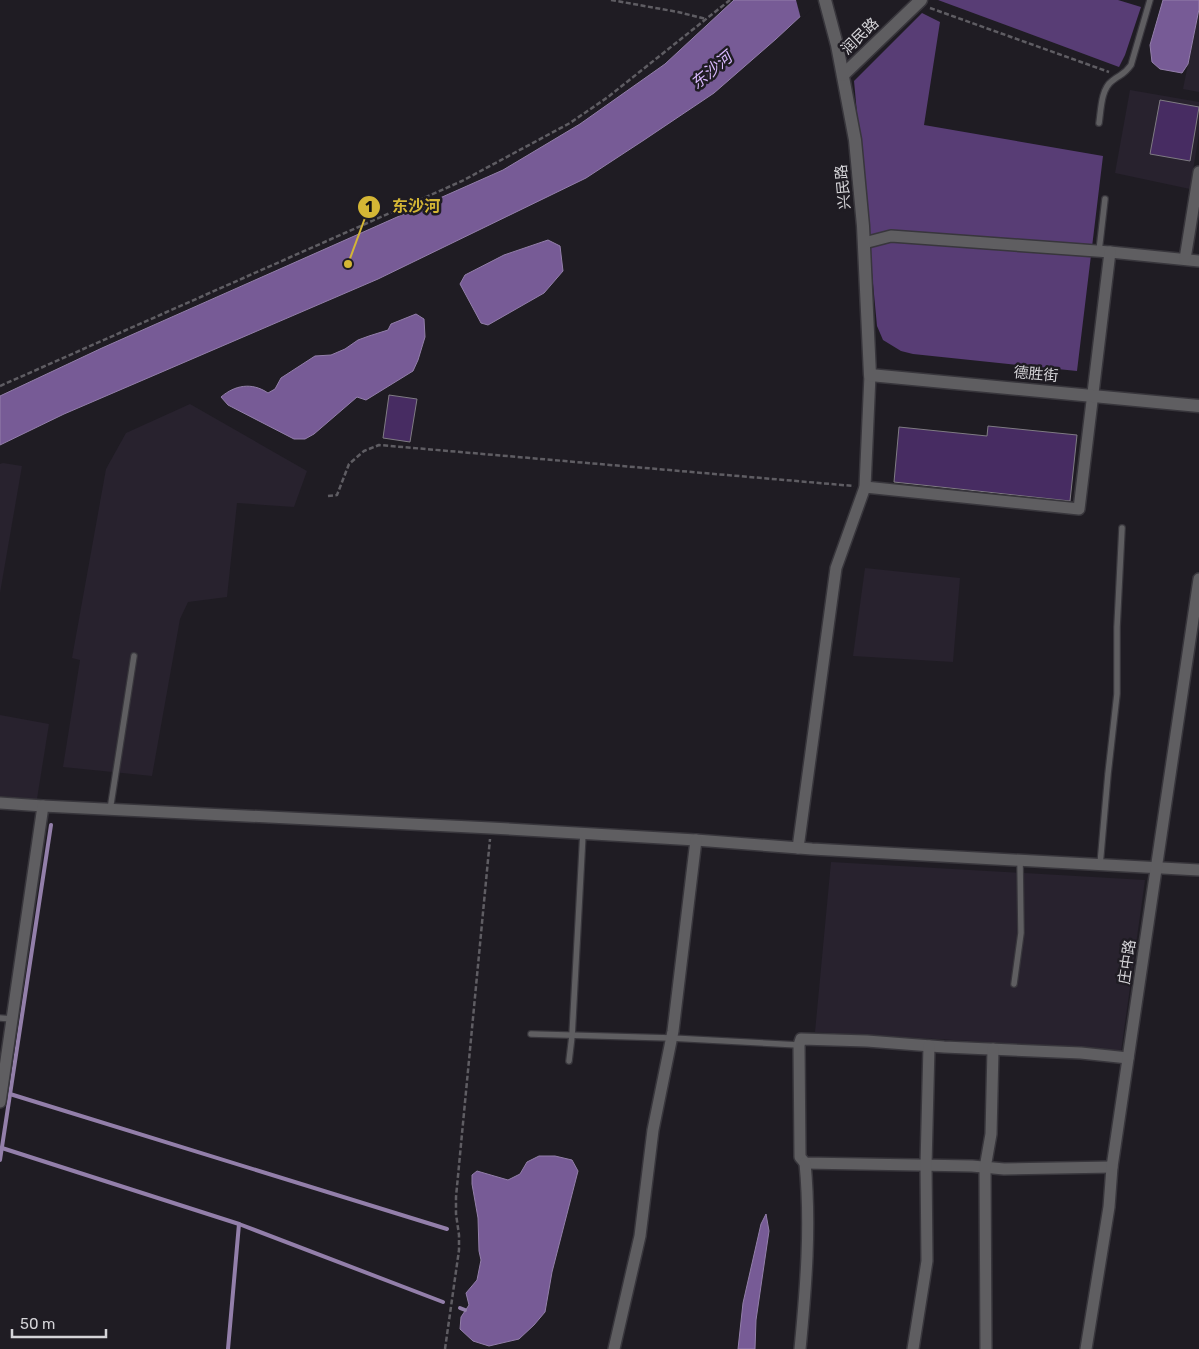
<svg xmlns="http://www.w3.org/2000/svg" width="1199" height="1349" font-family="Rubik,'Noto Sans SC',sans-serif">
<rect width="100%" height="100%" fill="#1f1c23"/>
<g fill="#28222e">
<polygon points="1199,9 1199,92 1183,89"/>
<polygon points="1130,90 1199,102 1199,134 1190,189 1115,173"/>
<polygon points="190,404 307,471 294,507 237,503 227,597 188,602 180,619 152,776 63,767 80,660 72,658 106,469 126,433"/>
<polygon points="3,463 22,466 0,593 0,464"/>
<polygon points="865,568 960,578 953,662 853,656"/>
<polygon points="0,715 49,724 37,799 0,796"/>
<polygon points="831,862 1145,880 1121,1052 1076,1047 815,1032"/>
</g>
<g fill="#583d75">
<polygon points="938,0 1118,0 1141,7 1125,55 1119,67"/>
<polygon points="922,13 940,22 924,125 1103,156 1077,371 913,354 901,351 883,340 877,326 854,81"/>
</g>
<g fill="#775b96" stroke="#937faa">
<polygon points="734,0 818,0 776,39 714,93 644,140 586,178 378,279 64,414 0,445 0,396 102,348 503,170 580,124 665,64"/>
<polygon points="1163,0 1199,0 1199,9 1188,64 1182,73 1160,69 1152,62 1150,45"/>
<polygon points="548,240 560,246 563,271 544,293 488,325 481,323 460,284 465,275 504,255"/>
<path d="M 416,314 L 424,319 L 425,337 L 418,360 L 413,371 L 366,400 L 357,397 L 314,434 L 305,439 L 294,439 L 228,405 L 221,397 C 235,385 252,382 268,393 L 275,389 L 281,378 L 315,356 L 331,355 L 345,349 L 358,340 L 369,336 L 388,330 L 391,324 Z"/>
<polygon points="539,1156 555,1156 572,1160 578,1171 552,1272 545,1312 534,1325 519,1339 489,1346 473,1341 460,1329 461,1317 469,1305 466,1293 477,1280 481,1260 479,1251 478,1218 472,1184 472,1175 477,1171 508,1180 520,1174 527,1162"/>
<polygon points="766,1214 769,1231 756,1320 755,1349 738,1349 743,1303 761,1224"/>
</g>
<polygon fill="#1f1c23" points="796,0 821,0 801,19"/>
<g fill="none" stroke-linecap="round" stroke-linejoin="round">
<g stroke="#937faa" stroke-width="4">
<polyline points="10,1094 447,1229"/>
<polyline points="2,1148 239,1224 443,1302"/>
<polyline points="0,1160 51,825"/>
<polyline points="460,1308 465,1310"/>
<polyline points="228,1349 239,1224"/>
</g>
</g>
<g fill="#472c62" stroke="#7f7b83">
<polygon points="1160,100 1199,107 1190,161 1150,154"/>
<polygon points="389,395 417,399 410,442 383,438"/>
<polygon points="988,426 1077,435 1070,501 894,482 899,427 987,436"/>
</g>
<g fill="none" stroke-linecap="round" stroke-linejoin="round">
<defs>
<g id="service">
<path d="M 1099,123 C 1101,110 1101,89 1112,81 C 1122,73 1123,76 1131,65 L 1150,0"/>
<polyline points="1099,251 1105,199"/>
<polyline points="110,810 134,656"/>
<polyline points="1100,865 1108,774 1117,694 1117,627 1122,528"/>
<polyline points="1014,984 1021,933 1020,861"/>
<polyline points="0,1018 12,1019"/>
<polyline points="531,1034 671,1038 799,1045"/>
<polyline points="569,1061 572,1036 583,833"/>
</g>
<g id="minor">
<polyline points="864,243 891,236 1110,252 1199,261"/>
<polyline points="1185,259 1199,172"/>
<polyline points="865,487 1079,509 1110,252"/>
<polyline points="0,803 43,806"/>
<polyline points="798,848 836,568 865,487 870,375"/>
<polyline points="0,1102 43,806 491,828 696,840 812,849 1199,870"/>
<polyline points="1112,1167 1004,1169 972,1166 805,1163 800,1157 799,1045 801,1039 867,1041 944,1047 1081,1053 1128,1058"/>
<polyline points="614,1349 640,1236 653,1130 673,1031 696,840"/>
<path d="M 800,1349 C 806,1287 811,1225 805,1163"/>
<polyline points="913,1349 927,1261 926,1165 929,1046"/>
<polyline points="986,1349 985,1168 991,1134 993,1049"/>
<polyline points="1086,1349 1109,1207 1112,1167 1199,579"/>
</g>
<g id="tertiary">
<polyline points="825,0 837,45 855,140 863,226 870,375 1199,406"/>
<polyline points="843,75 921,0"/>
</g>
</defs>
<use href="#service" stroke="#38363c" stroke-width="8"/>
<use href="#minor" stroke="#38363c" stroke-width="14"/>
<use href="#tertiary" stroke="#38363c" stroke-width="15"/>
<g stroke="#5f5d63" stroke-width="2.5" stroke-dasharray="5 2.5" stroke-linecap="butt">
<polyline points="611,0 678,12 706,19"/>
<polyline points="930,8 1109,72"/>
<polyline points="0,386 462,181 570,123 608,97 730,0"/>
<polyline points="328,496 337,495 349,464 364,451 379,445 854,486"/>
<polyline points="445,1349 459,1250 459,1235 456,1214 456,1197 490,839"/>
</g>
<use href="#service" stroke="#5f5e61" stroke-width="5.5"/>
<use href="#minor" stroke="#5f5e61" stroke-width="11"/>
<use href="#tertiary" stroke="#5f5e61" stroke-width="12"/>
</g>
<g text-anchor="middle" stroke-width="5" stroke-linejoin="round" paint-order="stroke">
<g font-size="15" fill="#d5d4d8" stroke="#1f1c23">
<text transform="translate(860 36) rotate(-44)" y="5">润民路</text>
<text transform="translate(843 187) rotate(-95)" y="5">兴民路</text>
<text transform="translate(1036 374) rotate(5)" y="5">德胜街</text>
<text transform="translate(1127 962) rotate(-82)" y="5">庄中路</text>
</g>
<g font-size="16" font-style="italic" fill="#d8b8fd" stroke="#1f1c23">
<text transform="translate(711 70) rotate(-40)" y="6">东沙河</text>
</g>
</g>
<path fill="none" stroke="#d4b635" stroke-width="2" d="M348 264L369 207"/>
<g fill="#d4b635" stroke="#1f1c23" stroke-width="2">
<circle cx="348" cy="264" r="5"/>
<circle cx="369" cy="207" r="12"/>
</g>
<g font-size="15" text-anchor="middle" font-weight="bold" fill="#111">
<text x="369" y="212">1</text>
</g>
<g font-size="16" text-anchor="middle" font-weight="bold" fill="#d4b635" stroke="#1f1c23" stroke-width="5" stroke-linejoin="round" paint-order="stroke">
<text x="416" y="212">东沙河</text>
</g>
<path d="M12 1329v8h94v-8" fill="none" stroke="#d5d4d8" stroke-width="2.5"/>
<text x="20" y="1329" font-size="15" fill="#d5d4d8" stroke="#1f1c23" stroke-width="4" paint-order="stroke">50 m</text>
</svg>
